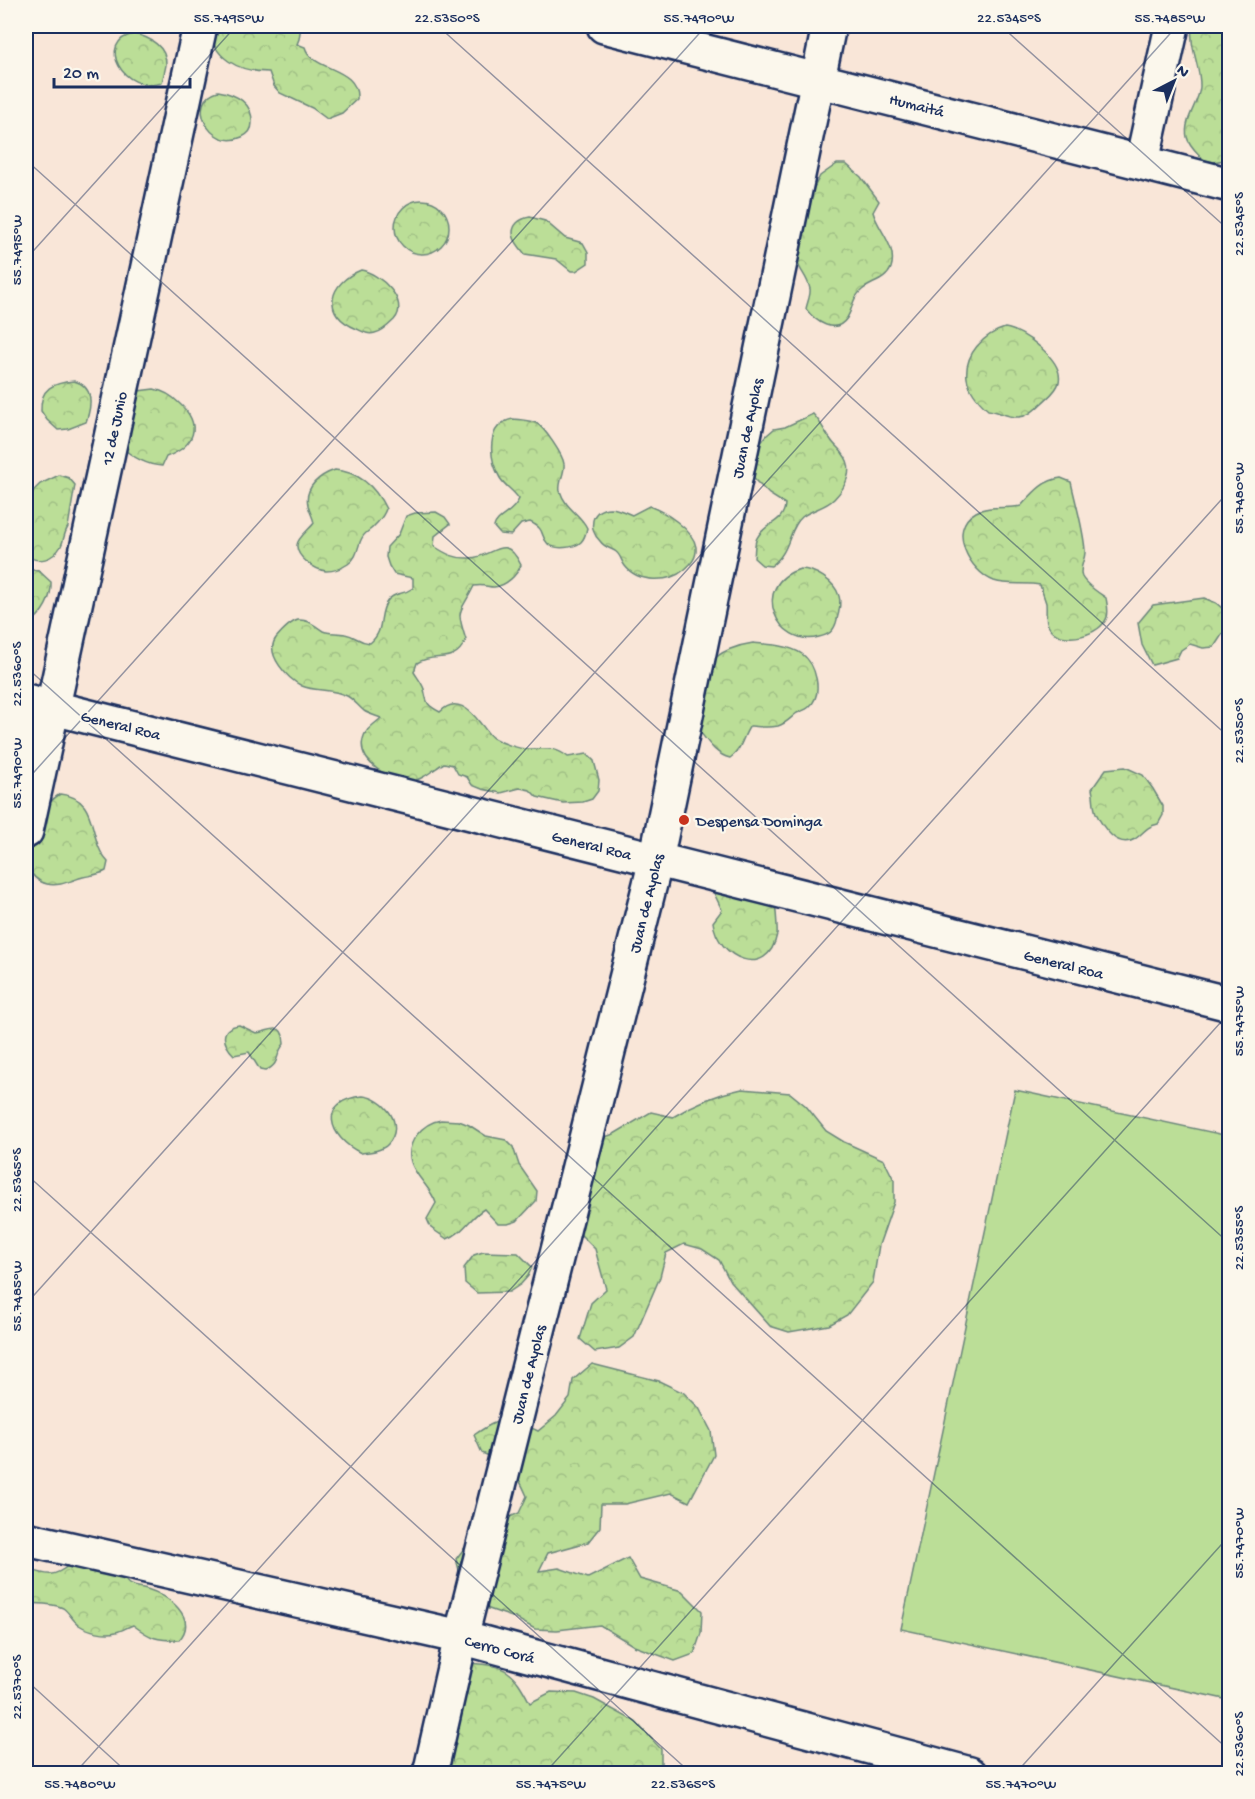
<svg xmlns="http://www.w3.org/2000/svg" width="1255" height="1799" font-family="'Gochi Hand',sans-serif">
<defs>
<pattern id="forest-crowns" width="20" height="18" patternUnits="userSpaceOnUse" patternTransform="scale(1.5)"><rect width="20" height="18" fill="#bbde97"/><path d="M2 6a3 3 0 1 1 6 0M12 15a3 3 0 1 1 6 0" fill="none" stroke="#a0bf85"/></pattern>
</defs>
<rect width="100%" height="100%" fill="#f9e6d8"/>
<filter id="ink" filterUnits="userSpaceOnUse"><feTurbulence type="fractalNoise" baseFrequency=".0167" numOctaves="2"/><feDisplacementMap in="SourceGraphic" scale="12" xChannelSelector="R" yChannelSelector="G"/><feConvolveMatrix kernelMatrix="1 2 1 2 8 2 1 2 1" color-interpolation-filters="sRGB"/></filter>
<g filter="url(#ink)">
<g fill="url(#forest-crowns)" stroke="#6b867a" stroke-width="1.5">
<path d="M 209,26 L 301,26 L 299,39 L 297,44 L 305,47 C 312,72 359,66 357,99 L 342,113 L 327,119 L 312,108 L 280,93 L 274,86 L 269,72 C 238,72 212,58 209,26 Z"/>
<path d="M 1192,26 L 1229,26 L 1230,159 L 1213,162 L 1204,160 C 1198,153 1189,146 1187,137 C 1183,120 1199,103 1200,87 C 1201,67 1189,48 1192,26 Z"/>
<path d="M 134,34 C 150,37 167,47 166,65 C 165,71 163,77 162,83 C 123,95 95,41 134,34 Z"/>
<path d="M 218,91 C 236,94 253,103 252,123 C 252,130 249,134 242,137 C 209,152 185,100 218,91 Z"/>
<path d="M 837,164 L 846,164 L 861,177 L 879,201 L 873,212 C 878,230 898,247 891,268 C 886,281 871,282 862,290 C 851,299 854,307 847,318 C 835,336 815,321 806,309 C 807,303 811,295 810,289 C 806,270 791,268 801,246 L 795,227 L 798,208 L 811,193 L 820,176 Z"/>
<circle cx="422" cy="227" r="27"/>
<path d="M 530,217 L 545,221 L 565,238 L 583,243 L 588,252 L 588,263 L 576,271 L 571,271 L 556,259 L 525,254 C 518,245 507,234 517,223 C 521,219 524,218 530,217 Z"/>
<path d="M 361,270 C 379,273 411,301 394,320 C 389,325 381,332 375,333 C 368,335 363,332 357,329 C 320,314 329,283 361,270 Z"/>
<path d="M 1005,328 C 1023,330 1064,360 1059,382 C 1057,391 1048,397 1042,403 C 1034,410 1029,416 1019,417 C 1009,418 998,411 988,410 C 979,402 969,390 967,378 C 964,354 984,334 1005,328 Z"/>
<path d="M 74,381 C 94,386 92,405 86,422 L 68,429 L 58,430 L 47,420 L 41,411 C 40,388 53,383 74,381 Z"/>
<path d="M 154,389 C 164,391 172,396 179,403 C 203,425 195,446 166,457 L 162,466 C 145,465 131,456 119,445 L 138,391 Z"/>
<path d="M 813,414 C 821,422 824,431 831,440 C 834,445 840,449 843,454 C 855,469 846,487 834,499 C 825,508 812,509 802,517 C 788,529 791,552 771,566 L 762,565 L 754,558 C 755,552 754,543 757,538 C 765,522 784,524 785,504 L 769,494 L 755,480 L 751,471 L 755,450 L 767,435 L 774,429 L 785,427 Z"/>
<path d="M 513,419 C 521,420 528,420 536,423 C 544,427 563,455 564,464 C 565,473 558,483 560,491 C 566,510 580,513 587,528 C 586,533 585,538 581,542 C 575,548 555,550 548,544 C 539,535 547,530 530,522 L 521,524 L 511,535 L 500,534 L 494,527 C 497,515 513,514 519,499 C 514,491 505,486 500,478 C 489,459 485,424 513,419 Z"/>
<path d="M 335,470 C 360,472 376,488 386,509 C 383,518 373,528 366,533 C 356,541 361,555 348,564 C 342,568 333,571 326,571 C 315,570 296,557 297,545 C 297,538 310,529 314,523 C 313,517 309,511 308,505 C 304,487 320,475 335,470 Z"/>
<path d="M 59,475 L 69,478 L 75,485 L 68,527 C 64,533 64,540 61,546 C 53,560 38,564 26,555 L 26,498 L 40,484 Z"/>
<path d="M 1061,478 L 1071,482 C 1076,505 1083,527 1085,550 C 1086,559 1078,568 1082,577 C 1086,585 1099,593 1106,598 C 1107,604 1109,611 1107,617 C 1101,635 1065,645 1051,630 C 1044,622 1047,612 1046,603 C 1044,597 1042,591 1040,585 C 1025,582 1009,586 994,581 C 970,572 946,529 976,512 C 988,505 1007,509 1021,506 C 1033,493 1043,480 1061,478 Z"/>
<path d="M 649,506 C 665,512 693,529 696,547 C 697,558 691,564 684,570 C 669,583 638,583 625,566 C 621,561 621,555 615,551 C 610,548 604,547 600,541 C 588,529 590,509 610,508 C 617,508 625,512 632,515 Z"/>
<path d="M 436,512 L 445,517 L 450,524 L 435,536 L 434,546 C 446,554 455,559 470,558 C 494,557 504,531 521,565 C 517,575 506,586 494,587 C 487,587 484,584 474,586 C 460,615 455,606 466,640 C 453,667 436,651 417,663 L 414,672 C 417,677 422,683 424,689 C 427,703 426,705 440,712 C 455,696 470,709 481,724 C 485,728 488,735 493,738 C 502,743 518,749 528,749 C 543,749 555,746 568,757 L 587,754 L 594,761 L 599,780 L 598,791 L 592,799 L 583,802 L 563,803 L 537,797 L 530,790 L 520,788 L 501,793 L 482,789 L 472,785 L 467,777 L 458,774 L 453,765 L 444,763 C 434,769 423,780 411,781 C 391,782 357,762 363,739 C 365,729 375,724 381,718 C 376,716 369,714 364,711 C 358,706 353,699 347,696 C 331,688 316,692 302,686 C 288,679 264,654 276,638 C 281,632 290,622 298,620 C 308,619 315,626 323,631 C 329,634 338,632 345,634 C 357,636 357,642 370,643 C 386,630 377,614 388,600 C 396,591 402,596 413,588 L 413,578 L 394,574 L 389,566 L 386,557 L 387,547 L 399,534 L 406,516 L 415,513 Z"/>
<path d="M 26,569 L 39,571 L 51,582 C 52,598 43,614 30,623 L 26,623 Z"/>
<path d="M 800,569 C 814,569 835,581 839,596 C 842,604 838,616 836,623 C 833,632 828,635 819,637 C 778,649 748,585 800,569 Z"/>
<polygon points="1204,598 1216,603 1229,614 1229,624 1214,647 1203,648 1190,644 1181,650 1177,658 1152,665 1142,645 1138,623 1153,605"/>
<path d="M 753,643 C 768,644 789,645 802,654 C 816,664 824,694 809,707 C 806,710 801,711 797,713 C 790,718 787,723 778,726 C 769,728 760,727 750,726 C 742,737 742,750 730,758 C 714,754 707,740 697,728 C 699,717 706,670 711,663 C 719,651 739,645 753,643 Z"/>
<path d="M 1125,767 L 1143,775 L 1153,789 L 1163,806 L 1163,815 L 1158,824 C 1145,827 1145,832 1135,839 C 1117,850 1102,826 1096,813 C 1093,806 1094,797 1092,789 L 1106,769 Z"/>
<path d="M 60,794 C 101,798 86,839 108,862 L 106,871 C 98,875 92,875 83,877 C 72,880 59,887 47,884 C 27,879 22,856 26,838 C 28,825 49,801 60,794 Z"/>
<path d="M 711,887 L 775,897 C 775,905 778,929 777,934 C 768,981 717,958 713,922 L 722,910 Z"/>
<path d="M 239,1025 L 256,1033 C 271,1032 283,1019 284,1044 C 274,1055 282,1063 265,1071 L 260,1070 L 249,1052 L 234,1055 C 222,1043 219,1028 239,1025 Z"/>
<path d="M 742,1089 L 790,1093 L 806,1106 L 826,1131 L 844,1142 L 884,1160 L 894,1180 L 894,1202 L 879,1245 L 873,1282 L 847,1315 L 829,1325 L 789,1332 L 770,1326 L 730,1281 L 719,1260 L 702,1249 L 684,1244 L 666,1253 L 660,1277 L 634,1337 L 619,1348 L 595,1352 L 580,1339 L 591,1303 L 606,1289 L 595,1249 L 578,1232 L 551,1235 L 550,1213 L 574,1147 L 614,1134 L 651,1112 L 673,1117 C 695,1103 717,1094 742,1089 Z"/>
<path d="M 363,1096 C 384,1098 406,1124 388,1144 C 382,1151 369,1152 361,1153 C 328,1138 317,1100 363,1096 Z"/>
<path d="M 441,1120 L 459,1121 L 469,1125 L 486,1136 L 506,1140 L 513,1147 L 519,1165 L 537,1191 L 536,1201 L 517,1221 L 508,1224 L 498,1224 L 484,1209 C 469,1218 465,1232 447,1239 L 431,1228 L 427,1219 L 436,1203 C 431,1188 415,1176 411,1162 C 405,1142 423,1123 441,1120 Z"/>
<polygon points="483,1252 518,1253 532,1267 528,1276 521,1284 509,1292 477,1293 465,1283 464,1268 474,1255"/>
<path d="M 592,1364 L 659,1381 L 684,1393 L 699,1408 L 711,1431 L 714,1455 L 689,1502 L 671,1493 L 625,1504 L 601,1504 L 600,1527 L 588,1542 L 548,1553 L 539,1571 L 559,1568 L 588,1578 L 628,1558 L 640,1579 L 682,1591 L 702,1611 L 701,1633 L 694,1654 L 675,1661 L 634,1646 L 600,1625 L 557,1630 L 535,1629 L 515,1618 L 486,1608 L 472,1596 L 462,1581 L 456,1559 L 472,1538 L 501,1521 L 519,1513 L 527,1496 C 515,1468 510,1464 482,1453 L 474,1435 C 502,1416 507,1416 538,1431 L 556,1416 L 570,1398 L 573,1380 Z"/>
<path d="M 70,1564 L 123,1576 C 123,1577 128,1584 129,1584 C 133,1587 142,1587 147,1589 C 168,1595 199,1618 179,1640 C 156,1640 152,1639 133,1625 C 127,1627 122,1631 116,1632 C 106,1635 88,1631 79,1625 C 73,1621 69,1612 63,1608 C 53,1603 36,1604 26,1603 L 26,1568 C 46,1575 53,1579 70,1564 Z"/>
<path d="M 470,1663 C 507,1666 513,1670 530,1703 L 551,1692 L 576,1693 L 594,1699 L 636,1722 L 661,1749 L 661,1773 L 417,1774 Z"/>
</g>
<polygon fill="#bbde97" stroke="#6b867a" stroke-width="1.5" points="1015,1090 1229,1136 1229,1700 901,1629"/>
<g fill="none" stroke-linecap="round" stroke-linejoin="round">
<defs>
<g id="minor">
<polyline points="604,26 1230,185"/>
<polyline points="1142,162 1172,26"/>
<polyline points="26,701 1230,1004"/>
<polyline points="26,831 200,26"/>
<polyline points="26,1539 461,1637 970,1774"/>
<polyline points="430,1774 461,1637 656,860 829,26"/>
</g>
</defs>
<use href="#minor" stroke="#1b2f5e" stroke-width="38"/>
<use href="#minor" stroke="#fbf7ec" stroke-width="33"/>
</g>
</g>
<path fill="none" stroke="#1b2f5e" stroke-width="1.5" stroke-opacity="0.45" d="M 438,26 L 1230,738M 1001,26 L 1230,231M 26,160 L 1230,1244M 26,259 L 236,26M 26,667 L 1230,1751M 26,781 L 706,26M 26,1174 L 692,1774M 26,1304 L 1177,26M 26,1680 L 129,1774M 74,1774 L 1230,490M 544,1774 L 1230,1012M 1015,1774 L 1230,1535"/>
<circle fill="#c8321e" stroke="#fbf7ec" stroke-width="2" cx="684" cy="820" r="6"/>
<g text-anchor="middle" stroke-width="4.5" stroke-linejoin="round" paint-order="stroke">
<g font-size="16" fill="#1b2f5e" stroke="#fbf7ec">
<text transform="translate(917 104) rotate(14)" y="6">Humaitá</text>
<text transform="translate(113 428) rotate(-78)" y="6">12 de Junio</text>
<text transform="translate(746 428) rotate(-78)" y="6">Juan de Ayolas</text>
<text transform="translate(121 724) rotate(14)" y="6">General Roa</text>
<text transform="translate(592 844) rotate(14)" y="6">General Roa</text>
<text transform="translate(645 903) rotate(-76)" y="6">Juan de Ayolas</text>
<text transform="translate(1064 963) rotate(14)" y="6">General Roa</text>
<text transform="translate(527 1374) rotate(-76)" y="6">Juan de Ayolas</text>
<text transform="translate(500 1648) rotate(15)" y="6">Cerro Corá</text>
</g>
<g font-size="16" fill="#1b2f5e" stroke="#fbf7ec" text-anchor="start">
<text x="696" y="826">Despensa Dominga</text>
</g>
</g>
<rect width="1255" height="1799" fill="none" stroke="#fbf7ec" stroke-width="66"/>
<g transform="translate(1174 81) rotate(42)" stroke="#fbf7ec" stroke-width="4.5" paint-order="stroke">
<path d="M0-4.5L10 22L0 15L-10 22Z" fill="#1b2f5e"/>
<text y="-9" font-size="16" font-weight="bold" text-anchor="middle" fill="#1b2f5e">N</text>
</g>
<path d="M54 78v9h136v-9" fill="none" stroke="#1b2f5e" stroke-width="3"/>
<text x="63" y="78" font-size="18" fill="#1b2f5e" stroke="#fbf7ec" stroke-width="4.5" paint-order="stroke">20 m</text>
<rect x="33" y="33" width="1189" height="1733" fill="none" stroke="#1b2f5e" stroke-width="2"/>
<g font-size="15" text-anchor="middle" fill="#1b2f5e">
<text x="229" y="22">55.7495°W</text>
<text x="447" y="22">22.5350°S</text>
<text x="699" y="22">55.7490°W</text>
<text x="1009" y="22">22.5345°S</text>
<text x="1170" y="22">55.7485°W</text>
<text transform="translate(1238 224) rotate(-90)" y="5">22.5345°S</text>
<text transform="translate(16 250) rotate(-90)" y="5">55.7495°W</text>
<text transform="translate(1238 498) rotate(-90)" y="5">55.7480°W</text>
<text transform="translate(16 674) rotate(-90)" y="5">22.5360°S</text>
<text transform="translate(1238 731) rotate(-90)" y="5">22.5350°S</text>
<text transform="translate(16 773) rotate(-90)" y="5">55.7490°W</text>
<text transform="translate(1238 1021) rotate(-90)" y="5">55.7475°W</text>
<text transform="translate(16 1180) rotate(-90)" y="5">22.5365°S</text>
<text transform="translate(1238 1238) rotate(-90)" y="5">22.5355°S</text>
<text transform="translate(16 1296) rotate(-90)" y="5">55.7485°W</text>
<text transform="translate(1238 1543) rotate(-90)" y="5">55.7470°W</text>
<text transform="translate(16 1687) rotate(-90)" y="5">22.5370°S</text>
<text transform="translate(1238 1744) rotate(-90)" y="5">22.5360°S</text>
<text x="80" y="1788">55.7480°W</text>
<text x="551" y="1788">55.7475°W</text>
<text x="683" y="1788">22.5365°S</text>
<text x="1021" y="1788">55.7470°W</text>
</g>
</svg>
